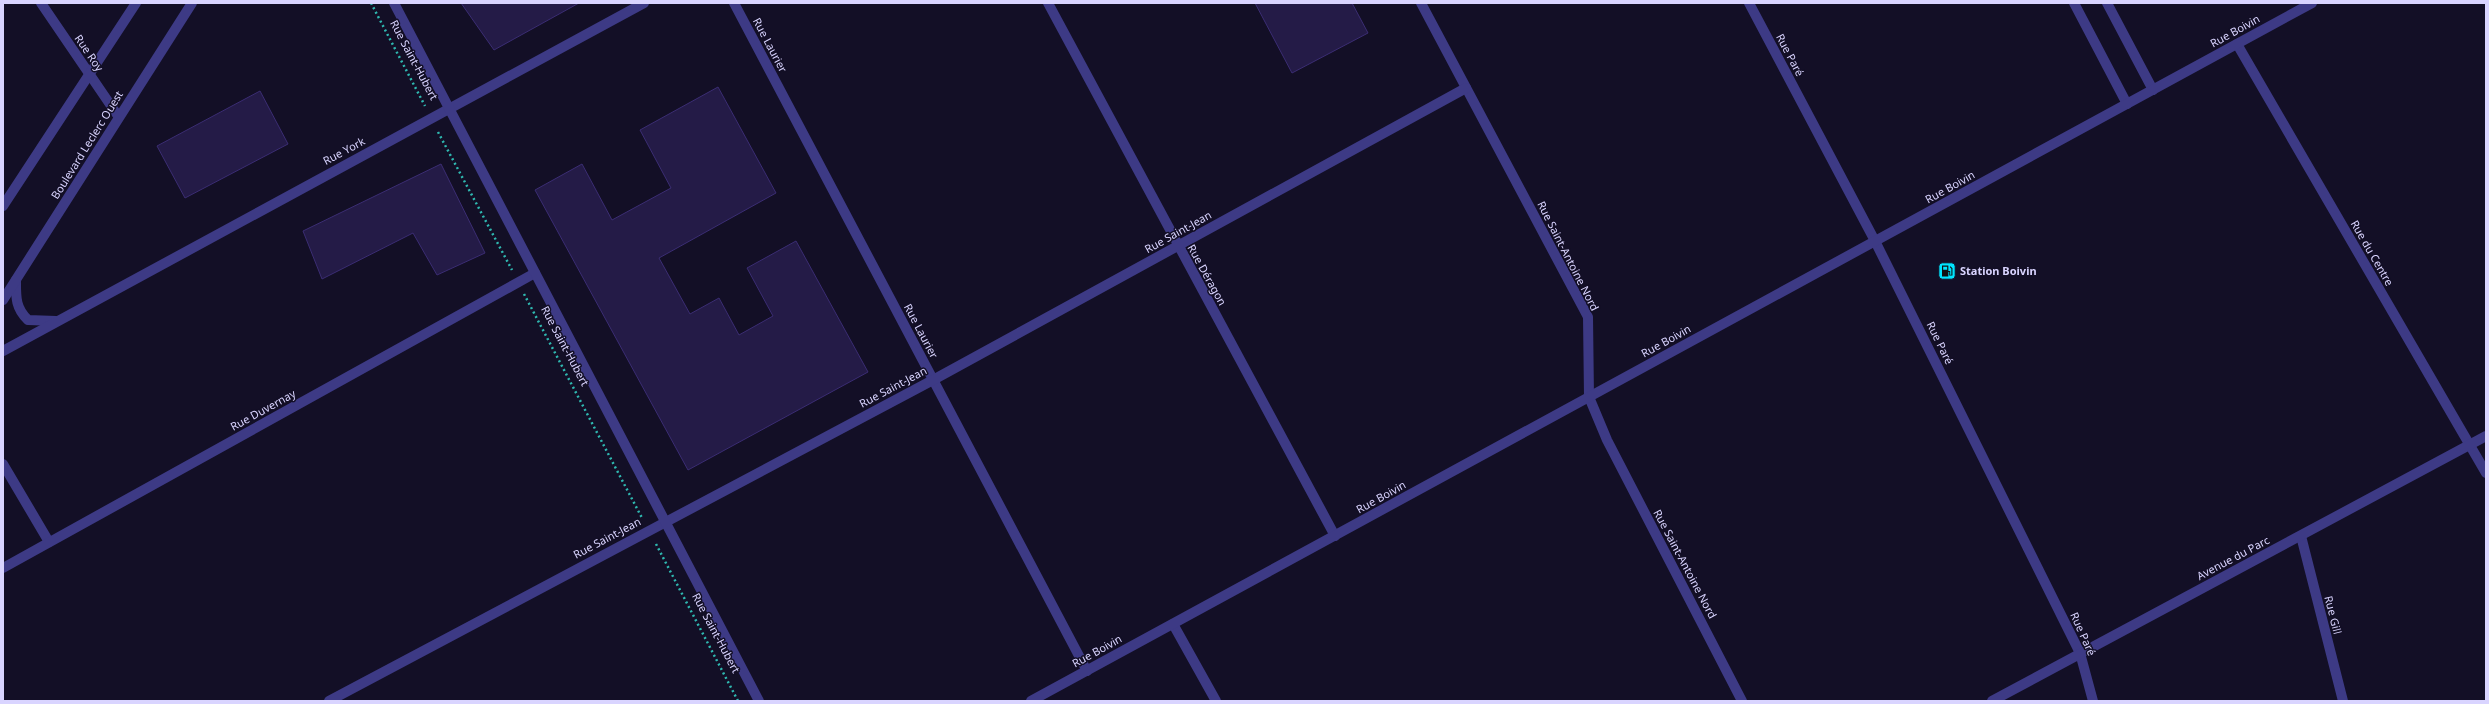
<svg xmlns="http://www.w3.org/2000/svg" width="2489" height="704" font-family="'Noto Sans',sans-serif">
<rect width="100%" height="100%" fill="#130f26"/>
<g fill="#241b47" stroke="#3b2d73">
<polygon points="461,3 579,3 494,50"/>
<polygon points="1255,3 1352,3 1368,33 1292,73"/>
<polygon points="718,87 776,193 659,258 690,314 719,298 739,335 773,316 747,268 796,241 868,372 688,470 535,190 582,164 612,220 671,188 640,130"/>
<polygon points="260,91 288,144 185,198 157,146"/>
<polygon points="441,164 485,253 437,275 413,233 322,279 303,231"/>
</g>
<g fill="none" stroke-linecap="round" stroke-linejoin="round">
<g stroke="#2fb8b0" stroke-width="2.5" stroke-dasharray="2 3" stroke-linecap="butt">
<polyline points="371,3 425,106"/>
<polyline points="438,132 512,270"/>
<polyline points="524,294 642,518"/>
<polyline points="656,544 738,701"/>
</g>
<g stroke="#3d3a85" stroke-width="10">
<polyline points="41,3 118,116"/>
<polyline points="734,3 1087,671"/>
<polyline points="1048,3 1335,536"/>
<polyline points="1421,3 1588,317 1589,397 1607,440 1742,701"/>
<polyline points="1749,3 1875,241 2080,653 2093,701"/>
<polyline points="2074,3 2127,104"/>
<polyline points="2107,3 2153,90"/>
<polyline points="2237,44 2486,473"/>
<path d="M 16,280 C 16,296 15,308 28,320 L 56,321"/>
<polyline points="3,351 644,3"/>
<polyline points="3,464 49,542"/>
<polyline points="2301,536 2343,701"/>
<polyline points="3,568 535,273"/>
<polyline points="1173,624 1216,701"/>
<polyline points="329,701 933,380 1466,88"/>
<polyline points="1031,701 2312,3"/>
<polyline points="1992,701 2486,436"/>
</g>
<g stroke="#3d3a85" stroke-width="10">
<polyline points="394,3 759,701"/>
<polyline points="3,206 136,3"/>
<polyline points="3,300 192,3"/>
</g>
</g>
<defs>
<symbol id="fuel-square" viewBox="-11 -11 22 22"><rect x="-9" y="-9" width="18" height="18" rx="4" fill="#00e5ff" stroke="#130f26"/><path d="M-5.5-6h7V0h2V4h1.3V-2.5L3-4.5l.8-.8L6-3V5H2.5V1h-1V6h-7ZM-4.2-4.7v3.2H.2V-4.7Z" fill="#111"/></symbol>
</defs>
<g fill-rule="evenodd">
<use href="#fuel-square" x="1937" y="261" width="20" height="20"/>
</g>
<g text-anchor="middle" stroke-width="3" stroke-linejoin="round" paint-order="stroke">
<g font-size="11" fill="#d9d4ff" stroke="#130f26">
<text transform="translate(2235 31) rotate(-29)" y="4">Rue Boivin</text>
<text transform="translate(770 45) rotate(62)" y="4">Rue Laurier</text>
<text transform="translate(89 53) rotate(56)" y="4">Rue Roy</text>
<text transform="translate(1790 55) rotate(62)" y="4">Rue Paré</text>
<text transform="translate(414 60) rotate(62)" y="4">Rue Saint-Hubert</text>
<text transform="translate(87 145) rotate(-58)" y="4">Boulevard Leclerc Ouest</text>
<text transform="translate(344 151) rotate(-28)" y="4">Rue York</text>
<text transform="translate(1950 187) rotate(-29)" y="4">Rue Boivin</text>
<text transform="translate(1178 232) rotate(-29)" y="4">Rue Saint-Jean</text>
<text transform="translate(2372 253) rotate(60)" y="4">Rue du Centre</text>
<text transform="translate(1568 256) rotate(63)" y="4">Rue Saint-Antoine Nord</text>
<text transform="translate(1207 275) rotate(61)" y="4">Rue Déragon</text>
<text transform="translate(921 331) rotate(62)" y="4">Rue Laurier</text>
<text transform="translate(1666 341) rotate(-29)" y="4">Rue Boivin</text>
<text transform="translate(1940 343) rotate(64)" y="4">Rue Paré</text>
<text transform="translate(565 346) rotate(62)" y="4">Rue Saint-Hubert</text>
<text transform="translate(893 387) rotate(-28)" y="4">Rue Saint-Jean</text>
<text transform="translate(263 410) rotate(-29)" y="4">Rue Duvernay</text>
<text transform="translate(1381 497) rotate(-29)" y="4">Rue Boivin</text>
<text transform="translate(607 538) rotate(-28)" y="4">Rue Saint-Jean</text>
<text transform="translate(2233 558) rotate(-28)" y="4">Avenue du Parc</text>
<text transform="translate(1685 564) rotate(62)" y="4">Rue Saint-Antoine Nord</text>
<text transform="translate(2333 615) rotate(76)" y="4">Rue Gill</text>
<text transform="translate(716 633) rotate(62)" y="4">Rue Saint-Hubert</text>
<text transform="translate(2083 634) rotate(66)" y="4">Rue Paré</text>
<text transform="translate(1097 651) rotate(-29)" y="4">Rue Boivin</text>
</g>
<g font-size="11" font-weight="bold" fill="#d9d4ff" stroke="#130f26" text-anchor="start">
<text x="1960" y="275">Station Boivin</text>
</g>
</g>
<rect width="2489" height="704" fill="none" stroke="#d9d4ff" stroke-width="8"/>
</svg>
